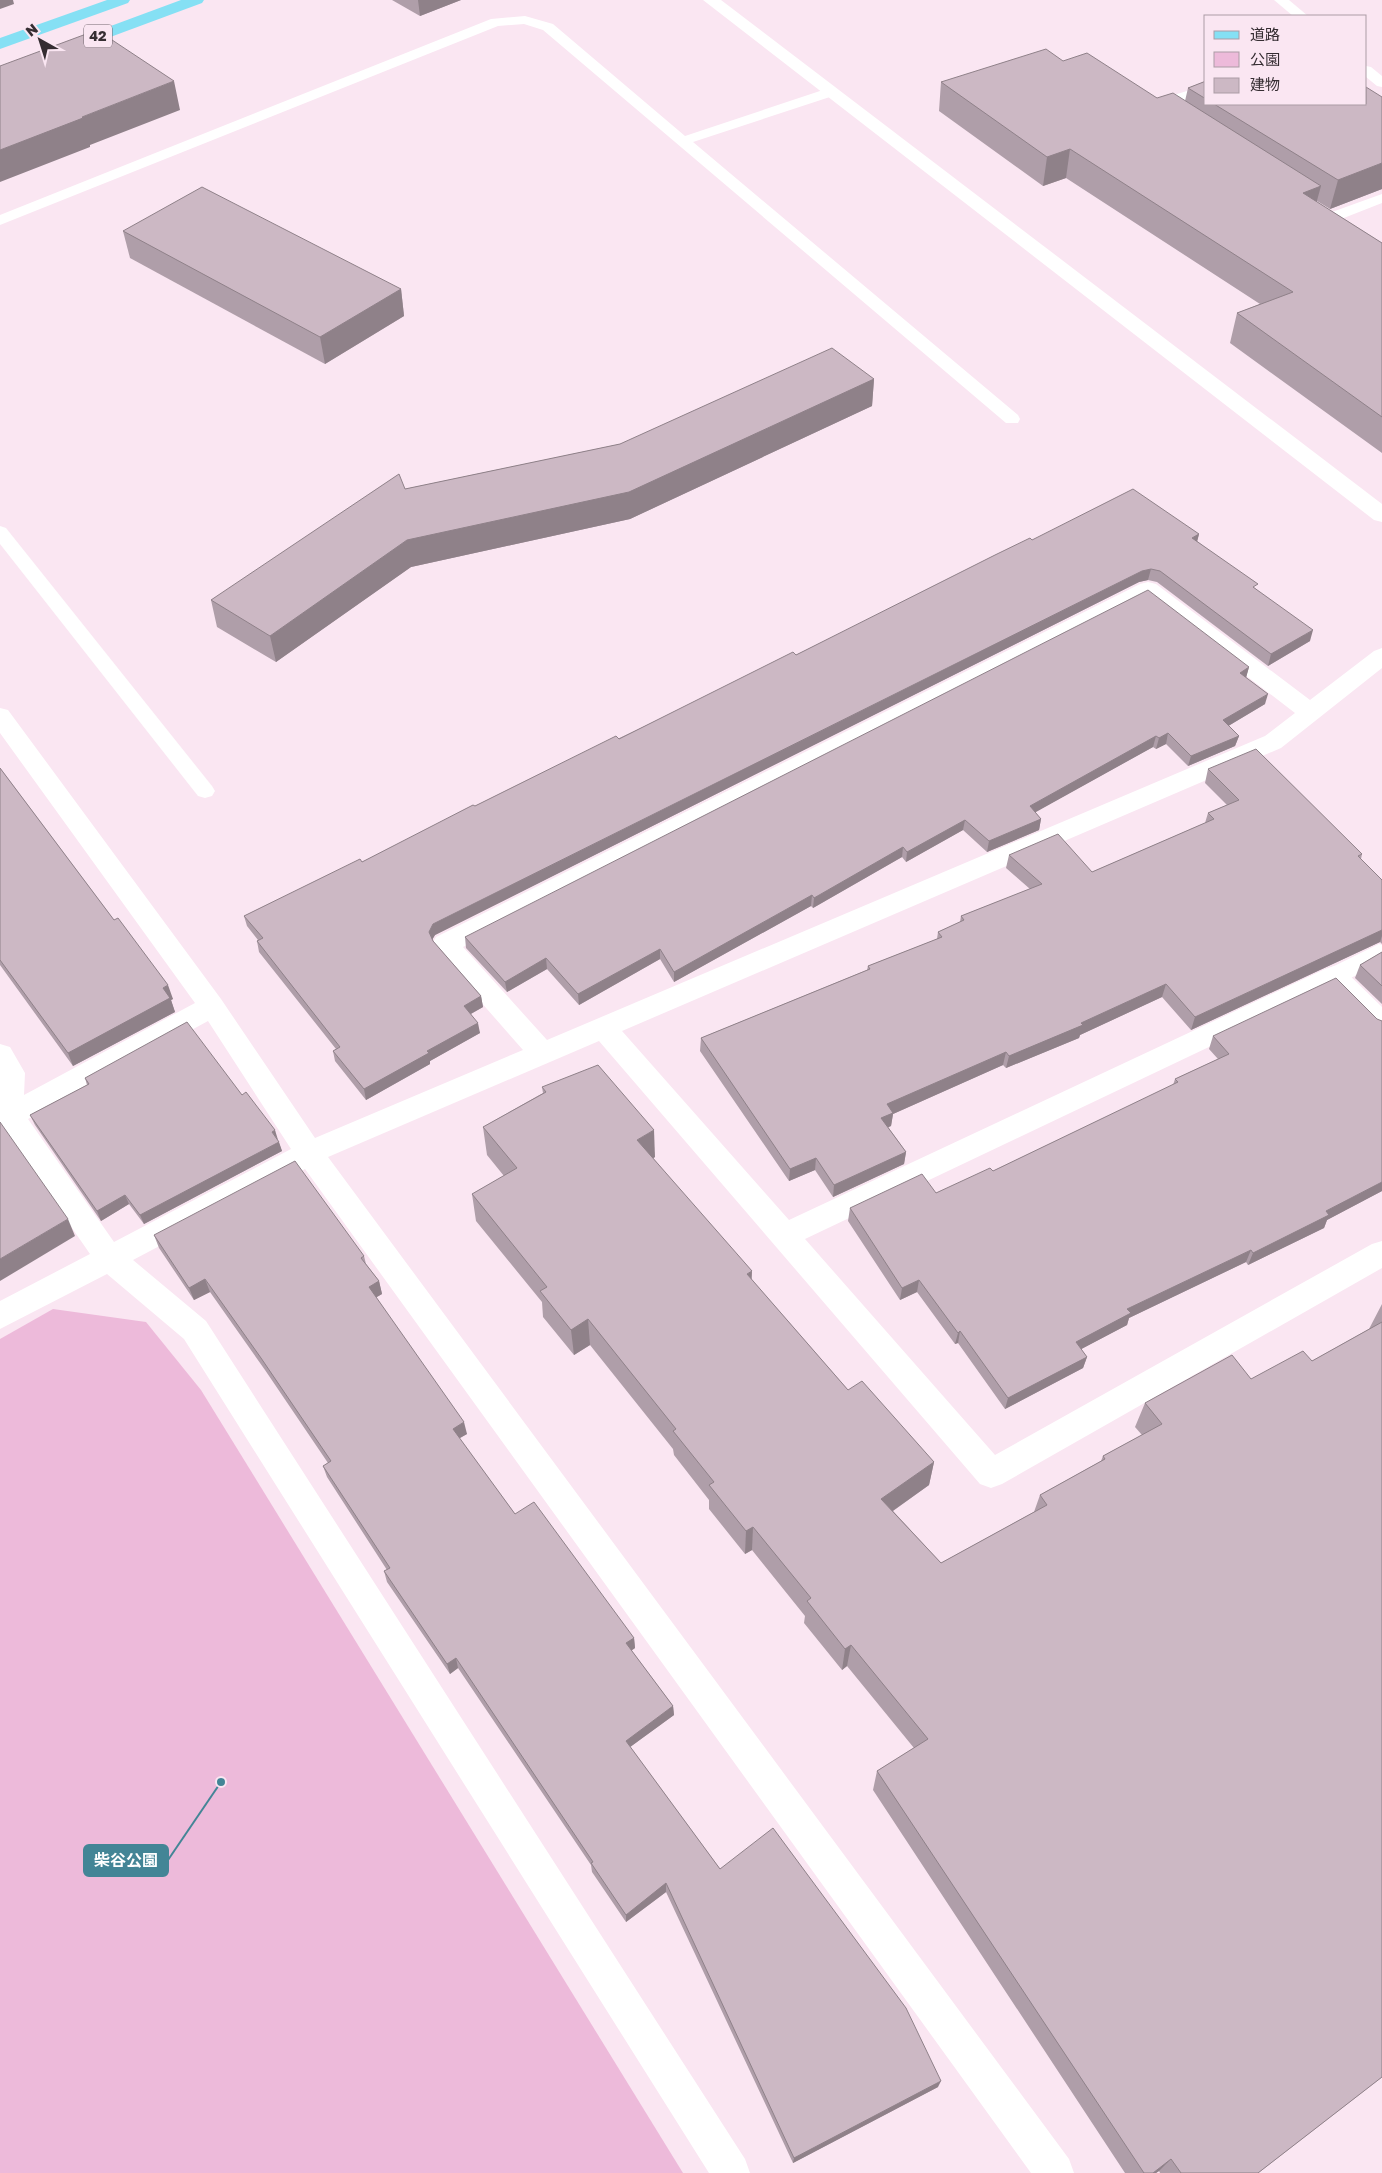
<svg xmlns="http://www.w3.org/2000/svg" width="1382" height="2173" font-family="'Golos Text','Noto Sans JP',sans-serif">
<rect width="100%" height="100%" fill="#fae6f2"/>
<polygon fill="#edbada" points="53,1309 146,1322 201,1390 683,2173 0,2173 0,1339"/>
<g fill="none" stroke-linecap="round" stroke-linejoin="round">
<g fill="#fff" fill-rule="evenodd">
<polygon points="1274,0 1289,0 1308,16 1293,16"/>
<polygon points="525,16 553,24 685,136 826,89 836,89 838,92 836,95 693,142 1018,415 1020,419 1018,423 1006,423 543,30 524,24 498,26 0,225 0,215 491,19"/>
<polygon points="1366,66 1371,67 1382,76 1382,87 1377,86 1366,77"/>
<polygon points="1206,85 1206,94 1191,99 1196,103 1194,106 1173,112 1166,108 1168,105 1177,102 1172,98 1174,95"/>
<polygon points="1382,194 1382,203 1331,223 1326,221 1305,206 1307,203 1312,202 1332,212"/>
<polygon points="0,526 6,528 212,786 215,791 212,796 205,798 198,796 0,544"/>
<path d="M 1379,944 L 1382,945 L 1382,960 C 1367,968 1344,987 1326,982 L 1323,976 L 1326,970 Z"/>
</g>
<path fill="#fff" fill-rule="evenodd" d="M 1148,582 L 1156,584 L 1310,700 L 1374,651 L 1382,648 L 1382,668 L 1281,748 L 622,1031 L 789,1220 L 1325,969 L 1334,966 L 1343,969 L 1382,1007 L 1382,1034 L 1373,1031 L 1331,989 L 805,1239 L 995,1455 L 1372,1244 L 1382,1241 L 1382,1268 L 1002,1484 L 991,1488 L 980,1484 L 599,1041 L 328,1157 L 1069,2159 L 1074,2173 L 1031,2173 L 305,1169 L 133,1260 L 206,1321 L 745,2159 L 750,2173 L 709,2173 L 184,1339 L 107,1274 L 0,1329 L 0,1301 L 90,1254 L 5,1131 L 0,1132 L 0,1044 L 10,1047 L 25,1073 L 24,1095 L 195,1003 L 0,733 L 0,708 L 8,710 L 221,999 L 315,1138 L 523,1050 L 436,951 L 432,944 L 436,937 L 1140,584 ZM 1146,599 L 1295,713 L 1265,736 L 547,1040 L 463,947 ZM 208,1021 L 291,1149 L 114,1242 L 28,1119 Z"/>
<polygon fill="#fff" fill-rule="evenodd" points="703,0 721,0 1382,504 1382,522 1374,520"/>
<g fill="#85e0f4" fill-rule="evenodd">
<polygon points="107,0 130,0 128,3 0,49 0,38"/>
<polygon points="181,0 204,0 202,3 0,78 0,67"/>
</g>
</g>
<g fill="#af9ea9">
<polygon points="392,0 461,0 420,16"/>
<polygon points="1063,61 1157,98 1185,101 1188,88 1206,81 1206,104 1366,104 1382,97 1382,189 1330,209 1317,201 1317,202 1382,243 1382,453 1230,343 1237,313 1260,304 1066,178 1043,186 939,111 941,82"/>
<polygon points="123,231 401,289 404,316 325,364 130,258"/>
<polygon points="874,379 872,406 630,519 411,567 276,662 217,627 211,600 405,489 620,444"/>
<polygon points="1199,534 1197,541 1256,589 1310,641 1268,666 1157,582 1148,580 1139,582 435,935 432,940 481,996 483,1007 471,1014 480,1033 430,1061 430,1064 366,1100 335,1061 333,1051 336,1049 259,952 257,941 258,940 247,926 244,916 362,862 475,806 796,655 1032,540"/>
<polygon points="1249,667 1246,677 1265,704 1228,726 1239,736 1235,746 1188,766 1166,744 1156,749 1153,747 1035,812 1041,819 1039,830 987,852 963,830 906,862 902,857 813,908 811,906 674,982 660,959 579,1005 547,969 507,992 466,948 465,937"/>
<polygon points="0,768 173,999 171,1000 175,1012 73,1066 0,965"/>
<polygon points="1208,769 1362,854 1361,859 1382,880 1382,944 1380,942 1191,1030 1162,997 1080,1035 1079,1038 1006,1068 1003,1065 893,1114 891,1126 888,1127 906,1152 904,1164 833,1197 815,1170 789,1181 700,1051 701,1038 867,970 868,966 937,939 938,932 960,922 961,916 1030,889 1006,868 1009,855 1092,872 1205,823 1208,813 1227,805 1205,783"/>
<polygon points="1382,952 1382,1004 1355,978 1360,965"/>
<polygon points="1377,1019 1382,1021 1382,1191 1327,1220 1324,1228 1248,1265 1246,1262 1129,1318 1127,1325 1081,1349 1087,1357 1083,1368 1005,1409 958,1343 955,1344 917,1292 900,1300 848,1221 850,1208 936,1193 993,1171 1173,1085 1175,1079 1218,1059 1209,1049 1213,1036"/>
<polygon points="85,1078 242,1095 277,1138 282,1151 144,1224 129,1204 101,1221 35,1125 30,1115 87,1085"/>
<polygon points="542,1087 655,1157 653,1158 751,1279 848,1390 934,1462 929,1485 893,1511 941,1563 1034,1512 1040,1495 1101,1461 1103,1456 1142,1435 1135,1427 1145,1403 1251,1379 1312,1361 1369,1329 1382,1304 1382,2077 1258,2173 1160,2173 1159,2171 1156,2173 1125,2173 873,1790 877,1771 914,1748 847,1666 842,1670 804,1623 805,1616 752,1550 745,1554 709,1509 709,1500 674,1455 673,1449 590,1345 574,1355 543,1317 542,1302 476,1221 472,1194 504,1176 487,1155 483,1127 543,1093"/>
<polygon points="154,1235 364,1256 366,1264 379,1281 382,1294 376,1297 467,1434 459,1438 515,1514 634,1638 635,1648 631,1650 673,1706 674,1715 630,1747 720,1869 938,2087 793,2163 666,1892 626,1922 592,1872 591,1865 458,1668 450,1674 387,1582 384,1571 387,1570 327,1477 323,1466 328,1463 265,1370 210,1292 194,1300 159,1248"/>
</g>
<g fill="#8f8189">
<polygon points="0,0 13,0 14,4 0,9"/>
<polygon points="418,0 461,0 420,16"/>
<polygon points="174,81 180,110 90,145 90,147 0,182 0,150 82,117"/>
<polygon points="1070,149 1066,178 1043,186 1047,157"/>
<polygon points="1382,163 1382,189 1330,209 1338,180"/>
<polygon points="1321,186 1313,215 1303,193"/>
<polygon points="401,289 404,316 325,364 320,337"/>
<polygon points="874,379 872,406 630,519 411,567 276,662 270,636 407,540"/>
<polygon points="1199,534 1196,546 1192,538"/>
<polygon points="1151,569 1148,580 1139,582 435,935 430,943 429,932 433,924 1142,571"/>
<polygon points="1313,630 1310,641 1268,666 1271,654"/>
<polygon points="1249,667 1246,678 1240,673"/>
<polygon points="1268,694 1265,704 1220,731 1223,720"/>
<polygon points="1168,733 1166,744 1156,749 1159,738"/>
<polygon points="1156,736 1153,747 1027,817 1030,806"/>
<polygon points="1239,736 1235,746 1188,766 1191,756"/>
<polygon points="1041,819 1039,830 987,852 989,841"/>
<polygon points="965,820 963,830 906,862 907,852"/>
<polygon points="903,847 902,857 813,908 814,898"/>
<polygon points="812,895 811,906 674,982 674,972"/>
<polygon points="1382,930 1382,936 1380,942 1191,1030 1195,1017"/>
<polygon points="660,949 660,959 579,1005 578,994"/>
<polygon points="546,958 547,969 507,992 505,982"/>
<polygon points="1166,984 1162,997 1080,1035 1079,1038 1006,1068 1009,1056"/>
<polygon points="168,985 173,999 171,1000 175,1012 73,1066 68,1053 163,988"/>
<polygon points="481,996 483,1007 465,1017 464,1006"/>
<polygon points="478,1023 480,1033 430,1061 430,1064 366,1100 364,1089 427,1051"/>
<polygon points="1006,1052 1003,1065 893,1114 891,1126 880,1131 881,1118 887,1104"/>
<polygon points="275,1130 278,1140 272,1132"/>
<polygon points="654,1130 655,1157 638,1168 637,1140"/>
<polygon points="279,1142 282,1151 144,1224 140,1215"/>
<polygon points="906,1152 904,1164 833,1197 834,1185"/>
<polygon points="816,1158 815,1170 789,1181 790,1169"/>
<polygon points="1382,1182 1382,1191 1327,1220 1324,1228 1248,1265 1253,1253 1326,1211"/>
<polygon points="125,1195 129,1204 101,1221 97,1211"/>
<polygon points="68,1219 75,1236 0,1281 0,1259"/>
<polygon points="1251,1250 1246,1262 1129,1318 1127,1325 1072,1354 1076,1342 1127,1309"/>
<polygon points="752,1271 751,1298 747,1274"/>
<polygon points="205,1279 210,1292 194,1300 189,1288"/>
<polygon points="919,1280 917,1292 900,1300 902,1288"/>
<polygon points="379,1281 382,1294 372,1300 369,1287"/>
<polygon points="588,1319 590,1345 574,1355 571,1330"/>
<polygon points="960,1331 958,1343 955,1344 958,1333"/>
<polygon points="1087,1357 1083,1368 1005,1409 1008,1398"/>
<polygon points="464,1422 467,1434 455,1441 453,1429"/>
<polygon points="934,1462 929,1485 877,1522 881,1499"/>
<polygon points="753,1527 752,1550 745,1554 746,1531"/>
<polygon points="634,1638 635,1648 627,1654 626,1643"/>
<polygon points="851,1645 847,1666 842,1670 845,1649"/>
<polygon points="456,1658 458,1668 450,1674 447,1664"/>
<polygon points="673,1706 674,1715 626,1750 626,1741"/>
<polygon points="666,1883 666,1892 626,1922 626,1915"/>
<polygon points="941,2081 938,2087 793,2163 794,2158"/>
<polygon points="1171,2159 1159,2171 1156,2173 1153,2173"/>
</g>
<g fill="#ccb8c4" stroke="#8f8189">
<polygon points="97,30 174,81 82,117 83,118 0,150 0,66"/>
<polygon points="1046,49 1063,61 1087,53 1157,98 1173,93 1321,186 1303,193 1382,243 1382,417 1237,313 1293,292 1070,149 1047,157 941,82"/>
<polygon points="1206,81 1206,99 1188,88"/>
<polygon points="1366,87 1382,97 1382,163 1338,180 1214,104 1366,104"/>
<polygon points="202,187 401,289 320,337 123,231"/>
<polygon points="832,348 874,379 629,492 407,540 270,636 211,600 399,474 405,489 620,444"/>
<polygon points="1133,489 1199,534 1192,538 1258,584 1253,587 1313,630 1271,654 1160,571 1151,569 1142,571 433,924 429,932 433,941 481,996 464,1006 478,1023 427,1051 429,1053 364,1089 333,1051 340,1047 257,941 263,938 244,916 360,859 362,862 473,805 475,806 616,736 619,739 793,652 796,655 995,555 1030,538 1032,540"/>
<polygon points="1148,590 1249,667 1240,673 1268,694 1223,720 1239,736 1191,756 1168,733 1159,738 1156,736 1030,806 1041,819 989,841 965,820 907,852 903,847 814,898 812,895 674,972 660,949 578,994 546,958 505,982 465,937"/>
<polygon points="1256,749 1362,854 1358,856 1382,880 1382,930 1195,1017 1166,984 1081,1023 1083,1025 1009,1056 1006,1052 887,1104 893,1113 881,1118 906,1152 834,1185 816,1158 790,1169 701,1038 870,969 868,966 942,937 938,932 964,920 961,916 1042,884 1009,855 1058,834 1092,872 1214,819 1208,813 1239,800 1208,769"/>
<polygon points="0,768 114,920 118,918 168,985 163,988 170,998 68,1053 0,960"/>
<polygon points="1382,952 1382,986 1360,965"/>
<polygon points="1336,978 1377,1019 1382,1021 1382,1182 1326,1211 1329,1215 1253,1253 1251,1250 1127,1309 1131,1313 1076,1342 1087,1357 1008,1398 960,1331 958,1333 919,1280 902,1288 850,1208 922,1174 936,1193 990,1168 993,1171 1178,1082 1175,1079 1229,1054 1213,1036"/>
<polygon points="187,1022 242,1095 246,1092 275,1130 272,1132 279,1142 140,1215 125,1195 97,1211 30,1115 89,1084 85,1078"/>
<polygon points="598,1065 654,1130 637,1140 752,1271 747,1274 848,1390 862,1381 934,1462 881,1499 941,1563 1047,1505 1040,1495 1105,1459 1103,1456 1162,1424 1145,1403 1232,1355 1251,1379 1303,1351 1312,1361 1382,1322 1382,2077 1258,2173 1181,2173 1171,2159 1153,2173 1144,2173 877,1771 928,1739 851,1645 845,1649 807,1601 811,1598 753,1527 746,1531 709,1485 714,1482 673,1431 676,1429 588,1319 571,1330 540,1291 547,1287 472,1194 517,1168 483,1127 546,1092 542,1087"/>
<polygon points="0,1122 68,1219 0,1259"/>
<polygon points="295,1161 364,1256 361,1258 379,1281 369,1287 464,1422 453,1429 515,1514 534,1502 634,1638 626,1643 673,1706 626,1741 720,1869 773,1828 906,2008 941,2081 794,2158 666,1883 626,1915 591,1863 593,1862 456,1658 447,1664 384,1571 390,1568 323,1466 331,1461 261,1358 205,1279 189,1288 154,1235"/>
</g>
<g text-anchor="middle" stroke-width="5" stroke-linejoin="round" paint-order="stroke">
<rect fill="#fae6f2" stroke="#70646c" stroke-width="1" x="84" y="24.5" width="28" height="23" rx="4"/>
<g font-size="14" font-weight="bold" fill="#352d32">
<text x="98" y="41">42</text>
</g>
</g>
<path fill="none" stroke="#438596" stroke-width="2" d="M221 1782L168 1860"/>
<circle fill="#438596" stroke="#fae6f2" stroke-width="2" cx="221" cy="1782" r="5"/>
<rect fill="#438596" stroke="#438596" stroke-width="2" x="84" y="1845" width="84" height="31" rx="5"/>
<g font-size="16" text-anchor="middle" font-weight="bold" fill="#fff">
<text x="126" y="1866">柴谷公園</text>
</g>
<rect x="1204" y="15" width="162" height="90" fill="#fae6f2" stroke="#ab9ca5"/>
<rect x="1214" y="31" width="25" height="8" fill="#85e0f4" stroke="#ab9ca5"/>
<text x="1250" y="40" font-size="15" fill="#352d32">道路</text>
<rect x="1214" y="52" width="25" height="15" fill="#edbada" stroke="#ab9ca5"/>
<text x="1250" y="65" font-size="15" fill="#352d32">公園</text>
<rect x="1214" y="78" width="25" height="15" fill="#ccb8c4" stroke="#ab9ca5"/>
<text x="1250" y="90" font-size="15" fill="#352d32">建物</text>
<g transform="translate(40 40) rotate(321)" stroke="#fae6f2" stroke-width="4" paint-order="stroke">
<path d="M0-4L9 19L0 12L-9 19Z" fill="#352d32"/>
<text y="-8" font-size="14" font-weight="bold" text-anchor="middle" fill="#352d32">N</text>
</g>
</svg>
